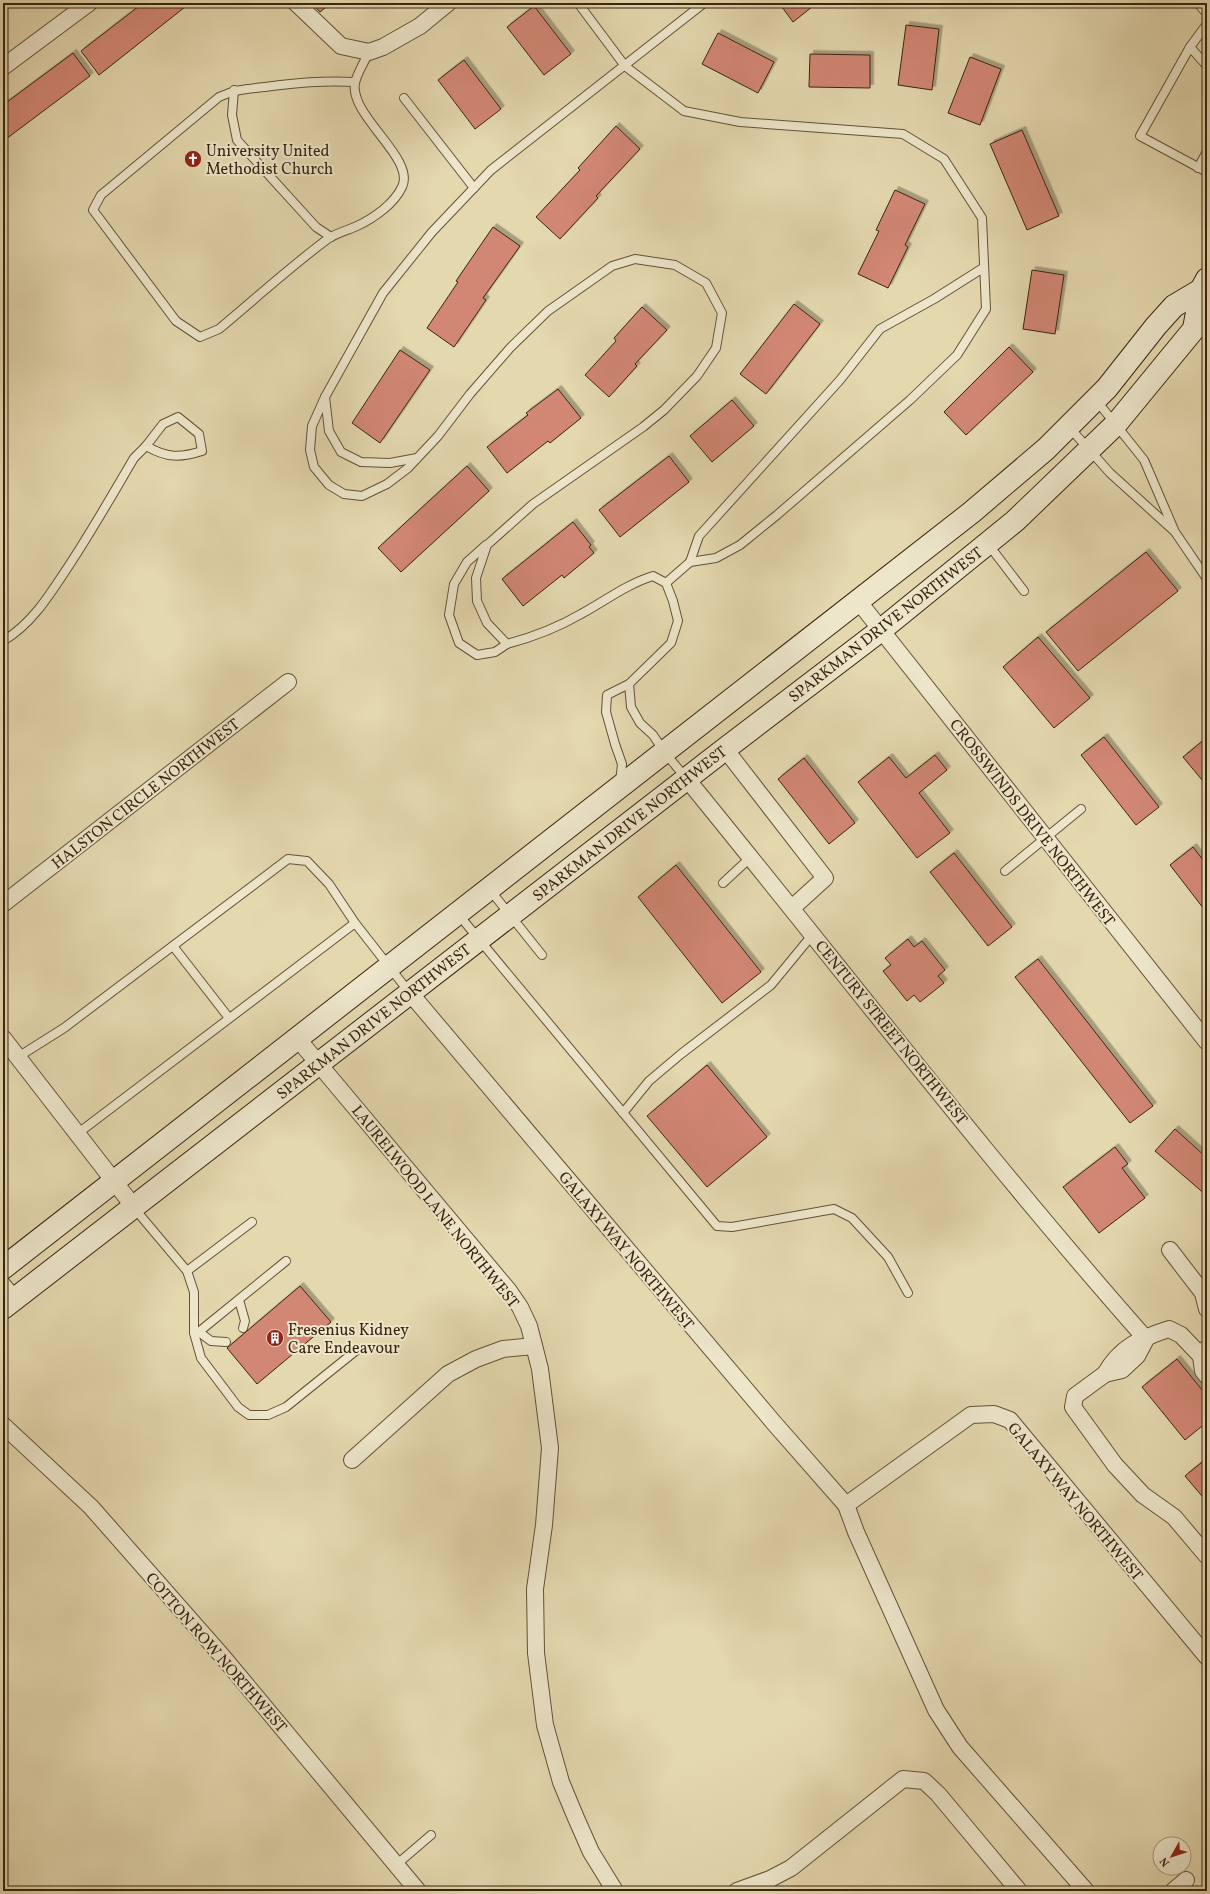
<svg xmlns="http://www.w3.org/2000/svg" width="1210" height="1894" font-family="Vollkorn,serif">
<defs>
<filter id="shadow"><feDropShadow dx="3.5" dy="-3.5" stdDeviation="0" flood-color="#0004"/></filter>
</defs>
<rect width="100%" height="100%" fill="#e4d8af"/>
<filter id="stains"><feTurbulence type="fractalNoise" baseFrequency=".005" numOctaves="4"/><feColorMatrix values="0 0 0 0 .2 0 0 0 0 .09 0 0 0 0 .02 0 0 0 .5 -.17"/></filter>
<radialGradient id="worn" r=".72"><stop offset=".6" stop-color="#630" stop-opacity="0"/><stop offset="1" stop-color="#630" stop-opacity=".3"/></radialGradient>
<g fill="#d28775" stroke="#39240f" filter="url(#shadow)">
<polygon points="143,3 190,3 99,75 81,51"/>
<polygon points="312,3 331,3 320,12"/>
<polygon points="628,3 637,3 632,8"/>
<polygon points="779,3 817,3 793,22"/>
<polygon points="534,6 571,54 544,75 507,27"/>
<polygon points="906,25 939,29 932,90 898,85"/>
<polygon points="718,33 774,62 758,93 702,64"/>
<polygon points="73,53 90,76 6,139 3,135 3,105"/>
<polygon points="810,54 870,55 870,88 809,87"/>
<polygon points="970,57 1001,69 980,125 948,113"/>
<polygon points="464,60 501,109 475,129 438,80"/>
<polygon points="616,126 640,149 596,196 598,198 560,239 536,217 580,170 578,168"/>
<polygon points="1022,130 1059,216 1027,230 990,144"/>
<polygon points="895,190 925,204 905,245 908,247 888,288 858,274 879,231 876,230"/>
<polygon points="493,227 520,246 483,298 486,300 454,347 427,328 458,282 456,281"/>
<polygon points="1032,270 1064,275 1055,334 1023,329"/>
<polygon points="794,304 820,324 766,394 740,374"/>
<polygon points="642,307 667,330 635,364 637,366 609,397 585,375 616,341 614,338"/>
<polygon points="1009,347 1033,372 966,435 944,412"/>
<polygon points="400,350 430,370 380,443 352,423"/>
<polygon points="558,389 581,418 550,443 548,441 507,473 487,447 528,415 526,413"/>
<polygon points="732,400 754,426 712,462 690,436"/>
<polygon points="669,456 689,482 620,537 599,510"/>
<polygon points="467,466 489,491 401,572 378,548"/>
<polygon points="573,522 591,545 589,547 594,553 564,578 562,575 523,606 502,579"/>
<polygon points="1146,552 1178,591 1078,671 1046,632"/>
<polygon points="1038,637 1090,698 1054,728 1003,667"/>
<polygon points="1104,737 1159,807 1136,825 1081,755"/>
<polygon points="1205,739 1207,742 1207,786 1183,757"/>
<polygon points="935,755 947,770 919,793 950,833 917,858 858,782 889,757 906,778"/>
<polygon points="804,758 855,823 829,844 778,779"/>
<polygon points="1193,847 1207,865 1207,913 1170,865"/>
<polygon points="954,853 1012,927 988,946 930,872"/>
<polygon points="676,865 761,972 722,1003 638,897"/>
<polygon points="908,939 914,947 922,941 945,970 938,976 944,983 920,1002 914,995 907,1001 883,971 891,965 885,958"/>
<polygon points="1038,959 1153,1106 1130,1123 1015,977"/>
<polygon points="707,1065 767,1137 707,1187 647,1116"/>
<polygon points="1175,1129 1207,1158 1207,1196 1155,1151"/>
<polygon points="1115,1147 1128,1164 1122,1168 1145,1198 1099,1233 1063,1187"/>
<polygon points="300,1286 331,1322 257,1384 227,1348"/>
<polygon points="1177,1359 1207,1396 1207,1422 1185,1440 1142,1387"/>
<polygon points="1207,1458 1207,1502 1185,1476"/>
</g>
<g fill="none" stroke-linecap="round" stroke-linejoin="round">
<defs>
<g id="lane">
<polyline points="578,3 625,66 684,111 740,122 903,134 944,159 982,218 986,309 957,355 910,400 777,515 740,545 716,558 690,562 666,583"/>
<polyline points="1207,24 1190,47 1140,136 1207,172"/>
<polyline points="1190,47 1207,66"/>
<path d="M 355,82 C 323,80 296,83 265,87 C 247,89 236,89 219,97 L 101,195 L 93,210 L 176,321 L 200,337 L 219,329 C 255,299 291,266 329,238 C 337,233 348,230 357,226 C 374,218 394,204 402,187 C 416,158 349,116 355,83 C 357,73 365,61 369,52"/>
<polyline points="234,90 232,115 237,140 316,227 331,237"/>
<polyline points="404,98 474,188"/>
<polyline points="1198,168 1207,151"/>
<path d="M 325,397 L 312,426 L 310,450 L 314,467 L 329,485 L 344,494 L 362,496 L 387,484 L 408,468 L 438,436 L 470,394 L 510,348 L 548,311 L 612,266 L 635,259 L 675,265 L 706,283 L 722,313 L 716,348 L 697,376 L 664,410 L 643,427 L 533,504 L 487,545 L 476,578 L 477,601 L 487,623 L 507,644 C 533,637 557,628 581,614 C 605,601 627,584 653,576 L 666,583 L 673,601 L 678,621 L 671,643 L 629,684 L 631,707 L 640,723 L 653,735 L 665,753 L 686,778"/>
<polyline points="1096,400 1144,460 1175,532 1207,579"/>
<path d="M 178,417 L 199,434 L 202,451 C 180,458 167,458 146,446 L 163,424 Z"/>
<polyline points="1069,427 1110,473 1173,530"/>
<polyline points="417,458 390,463 361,462 341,452 329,431 325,397 383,293 432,232 491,170 704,3"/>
<polyline points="988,544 1024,591"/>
<polyline points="486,545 467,562 454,584 449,615 459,643 477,655 495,652 507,644"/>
<polyline points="690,562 699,536 840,380 880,329 934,299 983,268"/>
<path d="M 3,641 C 30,625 47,599 64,573 C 89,536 111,497 134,458 L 146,446"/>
<polyline points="620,782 622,764 615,744 606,712 607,695 629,684"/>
<polyline points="1005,871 1081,809"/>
<polyline points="723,883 751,857"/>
<polyline points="490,890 542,955"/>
<polyline points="458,914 717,1226 732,1227 834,1209 852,1218 888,1257 908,1293"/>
<polyline points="173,946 229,1018"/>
<polyline points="18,1057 64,1028 288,859 307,861 329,884 355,923 409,992"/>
<polyline points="623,1113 649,1081 681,1054 771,985 813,934"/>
<polyline points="77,1134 355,923"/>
<polyline points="134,1208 187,1271 194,1292 194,1333 201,1358 238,1407 249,1415 268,1415 286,1407 358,1349"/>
<polyline points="187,1271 252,1222"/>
<polyline points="3,1279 17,1296"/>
<polyline points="239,1300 245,1321 243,1328"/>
<polyline points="199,1332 211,1341 226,1342"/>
<polyline points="195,1335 286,1261"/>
<polyline points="396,1865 431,1835"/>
</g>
<g id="street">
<polyline points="296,3 341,46 369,52 383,47 420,26 448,3"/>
<polyline points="1203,3 1207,8"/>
<polyline points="3,67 89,3"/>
<polyline points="859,602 1207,1042"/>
<polyline points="725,749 825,878 792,908"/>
<path d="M 686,778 C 839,965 986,1158 1146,1339"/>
<polyline points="3,904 288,682"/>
<polyline points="410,993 774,1423 846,1505 856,1532 936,1710 960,1747 1086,1891"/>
<polyline points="3,1038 134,1207"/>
<polyline points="297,1038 509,1291 520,1307 529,1326 540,1369 550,1448 544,1525 535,1589 536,1653 545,1725 561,1782 576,1818 591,1852 615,1891"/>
<polyline points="1170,1250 1203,1293 1207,1309"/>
<polyline points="1146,1339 1137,1356 1122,1370 1105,1374 1075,1396 1073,1407 1115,1465 1143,1495 1174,1517 1207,1556"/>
<polyline points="1206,1349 1201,1356 1203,1371 1207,1376"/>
<path d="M 1105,1374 C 1120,1347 1141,1338 1169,1329 L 1181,1335 L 1201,1356 L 1207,1359"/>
<polyline points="3,1425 91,1507 223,1657 418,1891"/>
<polyline points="352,1460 448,1374 476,1359 503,1349 534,1346"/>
<polyline points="846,1505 971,1415 994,1414 1010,1420 1207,1657"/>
<polyline points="737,1891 770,1879 791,1868 903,1779 924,1781 938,1794 1019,1891"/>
<polyline points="1173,1891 1186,1880"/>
</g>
<g id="secondary">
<polyline points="3,1268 972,512 1046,449 1107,388 1156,326 1174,306 1201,290"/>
<polyline points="3,1308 725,749 881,630 1015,521 1116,424 1194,329 1201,290 1207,279"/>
</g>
</defs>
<use href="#lane" stroke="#645137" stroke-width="10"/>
<use href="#street" stroke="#645137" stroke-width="18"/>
<use href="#secondary" stroke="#39240f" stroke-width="24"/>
<use href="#lane" stroke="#ede6cb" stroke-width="8"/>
<use href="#street" stroke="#ede6cb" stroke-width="16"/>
<use href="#secondary" stroke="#ede6cb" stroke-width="22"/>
</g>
<defs>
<symbol id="church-disc" viewBox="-11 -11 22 22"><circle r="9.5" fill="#8f2418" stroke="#ede6cb"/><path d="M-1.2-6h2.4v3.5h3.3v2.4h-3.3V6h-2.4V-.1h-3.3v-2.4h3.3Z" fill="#fff"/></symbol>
<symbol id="building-disc" viewBox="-11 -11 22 22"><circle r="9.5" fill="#8f2418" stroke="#ede6cb"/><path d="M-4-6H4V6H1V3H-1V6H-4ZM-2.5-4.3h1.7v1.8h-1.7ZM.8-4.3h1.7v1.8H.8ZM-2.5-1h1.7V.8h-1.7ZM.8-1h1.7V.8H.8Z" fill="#fff"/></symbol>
</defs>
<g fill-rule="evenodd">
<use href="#church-disc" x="183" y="149" width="20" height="20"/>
<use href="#building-disc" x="265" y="1328" width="20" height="20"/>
</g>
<g text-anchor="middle" stroke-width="4" stroke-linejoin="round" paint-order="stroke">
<g font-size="16" fill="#39240f" stroke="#ede6cb" text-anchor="start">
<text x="206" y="156">University United<tspan x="206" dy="18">Methodist Church</tspan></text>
<text x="288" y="1335">Fresenius Kidney<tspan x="288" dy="18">Care Endeavour</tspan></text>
</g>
<g font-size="16" fill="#39240f" stroke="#ede6cb">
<text transform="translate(885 624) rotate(-38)" y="6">SPARKMAN DRIVE NORTHWEST</text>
<text transform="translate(145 793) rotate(-38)" y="6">HALSTON CIRCLE NORTHWEST</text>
<text transform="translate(1033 822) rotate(52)" y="6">CROSSWINDS DRIVE NORTHWEST</text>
<text transform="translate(629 823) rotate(-38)" y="6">SPARKMAN DRIVE NORTHWEST</text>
<text transform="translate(373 1021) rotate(-38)" y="6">SPARKMAN DRIVE NORTHWEST</text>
<text transform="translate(892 1032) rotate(51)" y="6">CENTURY STREET NORTHWEST</text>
<text transform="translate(436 1206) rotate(51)" y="6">LAURELWOOD LANE NORTHWEST</text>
<text transform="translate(627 1250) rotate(50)" y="6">GALAXY WAY NORTHWEST</text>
<text transform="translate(1076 1501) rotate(50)" y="6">GALAXY WAY NORTHWEST</text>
<text transform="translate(217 1652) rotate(49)" y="6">COTTON ROW NORTHWEST</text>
</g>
</g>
<rect width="1210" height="1894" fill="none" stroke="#e4d8af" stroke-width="16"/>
<rect x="4" y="4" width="1202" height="1886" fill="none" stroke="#39240f" stroke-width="2"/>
<rect x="8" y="8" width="1194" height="1878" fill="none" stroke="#39240f"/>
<g transform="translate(1172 1856) rotate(231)"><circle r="19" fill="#ede6cb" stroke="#a59880"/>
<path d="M0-3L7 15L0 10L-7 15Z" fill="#8f2418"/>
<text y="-6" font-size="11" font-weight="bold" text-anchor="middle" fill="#39240f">N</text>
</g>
<rect width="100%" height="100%" filter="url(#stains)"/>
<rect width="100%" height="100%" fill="url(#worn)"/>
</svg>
